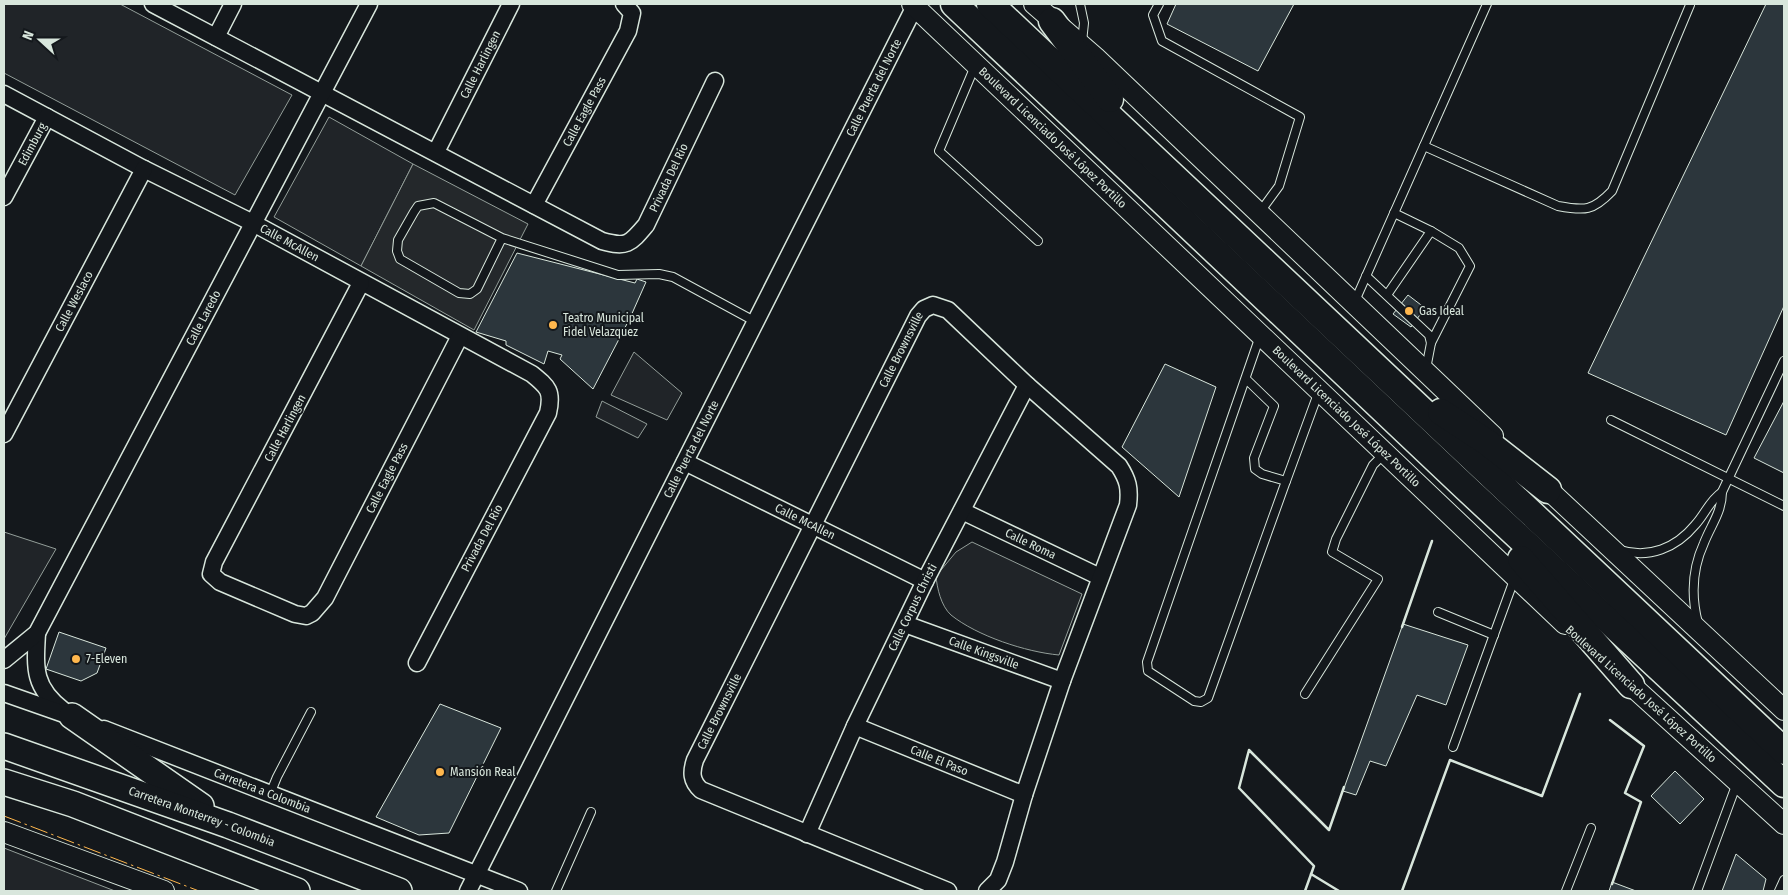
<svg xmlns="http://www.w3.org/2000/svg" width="1788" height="895" font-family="'Fira Sans Condensed',sans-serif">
<rect width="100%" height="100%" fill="#14181c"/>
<g fill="#202428" stroke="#939e99">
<polygon points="4,4 120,4 292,95 235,195 4,73"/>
<polygon points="329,117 413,164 361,266 274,217"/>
<polygon points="634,352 682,393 667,420 611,395"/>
<polygon points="602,401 647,424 638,438 596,417"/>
<polygon points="4,532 56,549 4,639"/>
<path d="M 972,542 L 1082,594 L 1059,655 C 1026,652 977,636 951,615 C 941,606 937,588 936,576 L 956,552 Z"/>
<polygon points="4,848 115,891 4,891"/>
</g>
<polygon fill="#24282b" stroke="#939e99" points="413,164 528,224 474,330 361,266"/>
<g fill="#2c363c" stroke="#d8e6dc">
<polygon points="1176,4 1294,4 1258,71 1167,24"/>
<polygon points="1766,4 1784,4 1784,306 1726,435 1588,373"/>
<polygon points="517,253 635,283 637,279 646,282 630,318 593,389 560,359 562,355 548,351 544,364 506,345 506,341 476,332"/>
<polygon points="1408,295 1425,308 1411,327 1393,314"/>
<polygon points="1165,364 1216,387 1179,497 1122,447"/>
<polygon points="1784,401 1784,473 1754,458"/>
<polygon points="1403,624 1468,645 1446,705 1417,695 1386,766 1370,761 1356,795 1343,791"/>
<polygon points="59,632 106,648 97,673 81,681 46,669"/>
<polygon points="440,704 501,728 449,833 419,835 376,817"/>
<polygon points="1675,771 1704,799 1680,824 1651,796"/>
<polygon points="1736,854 1766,879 1763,891 1722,891"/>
<polygon points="1612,882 1636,891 1609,891"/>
</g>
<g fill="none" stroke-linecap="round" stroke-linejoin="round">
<defs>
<g id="service">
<polyline points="1080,4 1084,23 1082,42"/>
<polyline points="1159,4 1153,15 1162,41 1300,117 1279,186 1260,212"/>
<polyline points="975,66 939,151 1038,241"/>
<path d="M 1424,146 L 1558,206 C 1585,211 1593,211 1612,191 L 1690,5"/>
<polyline points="1394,213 1431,231"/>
<polyline points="502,238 477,289 470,294 459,293 400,259 397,251 398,240 414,212 418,206 434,203 502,238 618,275 659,274 673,277 756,322"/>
<polyline points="1366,276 1429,335 1431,343 1426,369"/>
<polyline points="1387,295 1431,231 1459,248 1470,266 1431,343"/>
<polyline points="1355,301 1487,4"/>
<polyline points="1246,379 1274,406 1254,458 1255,469 1262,474 1286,481 1208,698 1201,702 1194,701 1148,671 1147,662 1260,336"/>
<polyline points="1611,420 1784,506"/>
<polyline points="1286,481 1319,391"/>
<path d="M 1620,550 C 1649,559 1676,548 1695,525 C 1706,513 1709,501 1722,492"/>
<polyline points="1438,612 1494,635"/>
<path d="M 1698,623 C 1691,596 1692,569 1704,543 C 1711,525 1722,512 1722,492 L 1784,361"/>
<polyline points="1305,694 1378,579 1332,552 1336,539 1373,465 1384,454"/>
<polyline points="1453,747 1515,577"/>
<polyline points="270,794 277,777 311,712"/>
<polyline points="556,891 591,812"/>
<polyline points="1566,891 1591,828"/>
<polyline points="1697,891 1737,783"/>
<polyline points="1779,891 1784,880"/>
</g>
<g id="minor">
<path id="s1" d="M 153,4 L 602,241 C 627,248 630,244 646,225 L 715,81"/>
<polyline points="216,37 233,4"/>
<path id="s2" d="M 4,94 L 144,169 L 253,223 L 532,374 C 548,387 553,391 548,413 L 417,663"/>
<path id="s3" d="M 436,152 L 511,4"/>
<path id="s4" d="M 4,197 L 47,117"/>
<path id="s5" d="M 534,205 L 628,31 L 632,13 L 624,4"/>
<path id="s6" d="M 361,283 L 214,562 L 211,574 L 220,582 L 295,614 L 306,616 L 312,613 L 325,598 L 460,336"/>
<path id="s7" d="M 4,434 L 144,169"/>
<path id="s8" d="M 685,462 L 925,581"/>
<path id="s9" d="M 962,511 L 1100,577"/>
<path id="s10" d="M 905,624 L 1062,681"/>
<path d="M 37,633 C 35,668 33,687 63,710"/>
<path id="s11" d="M 4,660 L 37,633 L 369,4"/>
<polyline points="4,693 81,720"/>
<path id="s12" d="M 855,726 L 1024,795"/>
<path id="s13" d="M 104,729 L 519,891"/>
<path id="s14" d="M 807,834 L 855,726 L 925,581 L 1027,385"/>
<path id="s15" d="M 468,891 L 915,6"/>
<path id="s16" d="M 948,891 L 701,790 C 691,781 691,772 695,760 L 918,316 L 924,309 L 933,305 L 948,310 L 1027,385 L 1119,466 C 1128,480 1130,488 1128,505 L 1062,681 L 1024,795 L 1005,862 L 998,880 L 987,891"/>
</g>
<g id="tertiary">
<path id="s17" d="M 912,4 L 1565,624"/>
<polyline points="1034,4 1095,57 1493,436"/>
<polyline points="1539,481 1784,710"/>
<polyline points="1621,676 1784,824"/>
<polyline points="4,832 164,891"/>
</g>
<g id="primary">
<polyline points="72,716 201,806"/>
<path id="s18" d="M 4,746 L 228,825 L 399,891"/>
<polyline points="4,782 73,804 297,891"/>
</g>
<g id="trunk">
<polyline points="954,4 1464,486 1784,784"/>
<polyline points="990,4 1784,751"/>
<polyline points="1052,21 1110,99"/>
<polyline points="1441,412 1488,443 1548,490"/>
<polyline points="1521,559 1631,685"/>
</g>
</defs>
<use href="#service" stroke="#d8e6dc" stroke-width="10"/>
<use href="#minor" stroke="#d8e6dc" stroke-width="19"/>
<use href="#tertiary" stroke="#d8e6dc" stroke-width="22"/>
<use href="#primary" stroke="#d8e6dc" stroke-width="28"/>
<use href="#trunk" stroke="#d8e6dc" stroke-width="29"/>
<use href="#service" stroke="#14181c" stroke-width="8"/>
<use href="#minor" stroke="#14181c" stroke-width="16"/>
<use href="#tertiary" stroke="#14181c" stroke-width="20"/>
<use href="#primary" stroke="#14181c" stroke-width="25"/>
<use href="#trunk" stroke="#14181c" stroke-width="26"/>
<g stroke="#d8e6dc" stroke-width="2.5">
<polyline points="1402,627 1432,541"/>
<polyline points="1610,720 1644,746 1625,793 1641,802 1612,884"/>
<polyline points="1311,874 1339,891"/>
<polyline points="1305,891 1314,866 1239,788 1249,750 1329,830 1344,787"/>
<polyline points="1402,891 1450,760 1542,796 1580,694"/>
</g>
<polyline stroke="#ffb74d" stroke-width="1" stroke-dasharray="18 4 2.5 4" stroke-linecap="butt" points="4,816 199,891"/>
</g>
<g fill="#ffb74d" stroke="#14181c" stroke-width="2">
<circle cx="1409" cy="311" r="5"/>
<circle cx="553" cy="325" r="5"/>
<circle cx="76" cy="659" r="5"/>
<circle cx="440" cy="772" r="5"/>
</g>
<g text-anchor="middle" stroke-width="4" stroke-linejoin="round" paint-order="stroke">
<g font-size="12" fill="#d8e6dc" stroke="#14181c">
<text dy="4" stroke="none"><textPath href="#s3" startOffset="98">Calle Harlingen</textPath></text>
<text dy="4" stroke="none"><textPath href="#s15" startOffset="900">Calle Puerta del Norte</textPath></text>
<text dy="4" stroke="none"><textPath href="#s5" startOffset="106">Calle Eagle Pass</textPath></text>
<text dy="4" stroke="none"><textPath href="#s17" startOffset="194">Boulevard Licenciado José López Portillo</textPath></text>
<text dy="4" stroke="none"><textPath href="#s4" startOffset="60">Edimburg</textPath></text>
<text dy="4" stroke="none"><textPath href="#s1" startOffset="612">Privada Del Río</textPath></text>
<text dy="4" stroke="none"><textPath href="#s2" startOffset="322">Calle McAllen</textPath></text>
<text dy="4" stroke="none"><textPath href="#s7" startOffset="150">Calle Weslaco</textPath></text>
<text dy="4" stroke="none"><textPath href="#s11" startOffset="399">Calle Laredo</textPath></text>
<text dy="4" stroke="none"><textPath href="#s16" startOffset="759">Calle Brownsville</textPath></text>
<text dy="4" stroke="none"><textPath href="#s17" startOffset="599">Boulevard Licenciado José López Portillo</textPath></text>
<text transform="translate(285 428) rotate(-62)" y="4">Calle Harlingen</text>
<text dy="4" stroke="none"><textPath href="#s15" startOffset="495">Calle Puerta del Norte</textPath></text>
<text dy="4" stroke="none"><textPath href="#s6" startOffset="594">Calle Eagle Pass</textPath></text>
<text dy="4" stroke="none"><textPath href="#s8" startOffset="134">Calle McAllen</textPath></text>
<text transform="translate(482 538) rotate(-62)" y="4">Privada Del Río</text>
<text dy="4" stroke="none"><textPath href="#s9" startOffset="76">Calle Roma</textPath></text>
<text dy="4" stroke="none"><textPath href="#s14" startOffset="250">Calle Corpus Christi</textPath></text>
<text dy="4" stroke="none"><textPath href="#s10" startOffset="84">Calle Kingsville</textPath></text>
<text transform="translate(1641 694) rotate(42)" y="4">Boulevard Licenciado José López Portillo</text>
<text dy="4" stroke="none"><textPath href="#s16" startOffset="354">Calle Brownsville</textPath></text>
<text dy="4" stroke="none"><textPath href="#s12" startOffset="91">Calle El Paso</textPath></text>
<text dy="4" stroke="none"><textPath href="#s13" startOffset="170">Carretera a Colombia</textPath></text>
<text dy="4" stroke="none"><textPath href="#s18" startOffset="210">Carretera Monterrey - Colombia</textPath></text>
</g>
<g font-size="12" fill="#d8e6dc" stroke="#14181c" text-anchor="start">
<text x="1419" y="315">Gas Ideal</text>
<text x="563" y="322">Teatro Municipal<tspan x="563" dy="14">Fidel Velazquez</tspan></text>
<text x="86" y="663">7-Eleven</text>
<text x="450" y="776">Mansión Real</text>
</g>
</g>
<rect width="1788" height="895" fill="none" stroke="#d8e6dc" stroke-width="10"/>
<g transform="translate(40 40) rotate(291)" stroke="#14181c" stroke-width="4" paint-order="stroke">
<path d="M0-4L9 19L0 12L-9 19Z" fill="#d8e6dc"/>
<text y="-8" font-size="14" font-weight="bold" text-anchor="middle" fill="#d8e6dc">N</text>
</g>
</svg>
